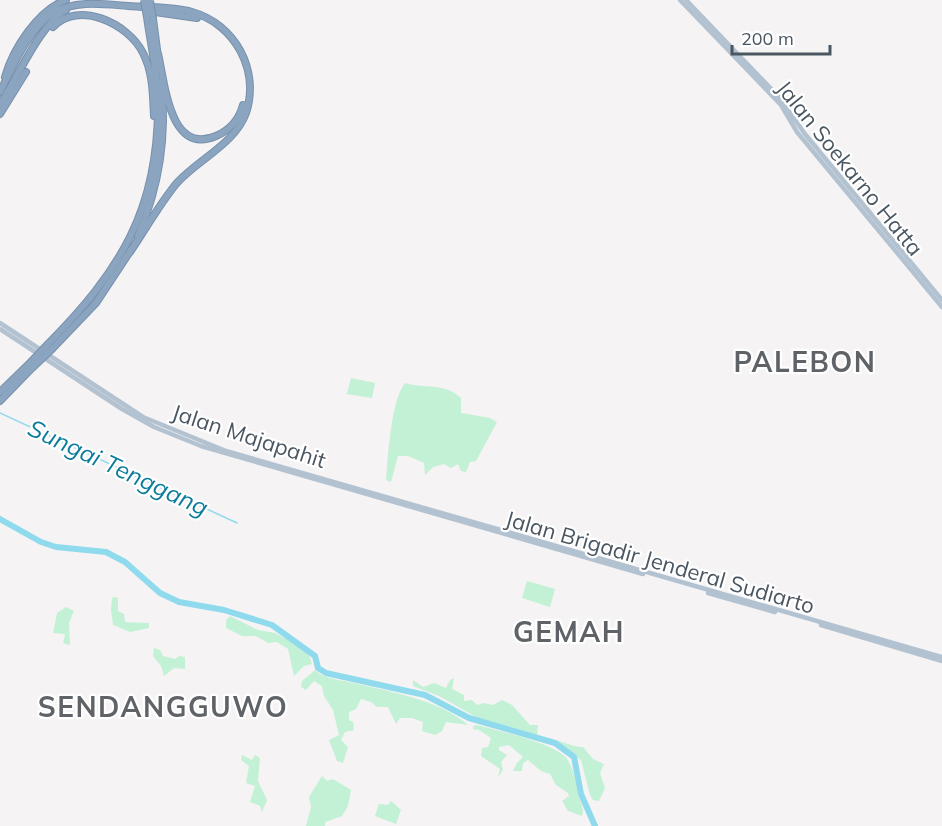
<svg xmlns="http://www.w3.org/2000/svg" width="942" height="826" font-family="Mulish,sans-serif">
<rect width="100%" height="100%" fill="#f5f3f3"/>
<g fill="#c3f1d5">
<polygon points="351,378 375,383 372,398 347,394"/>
<path d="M 405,383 C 424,389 444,382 461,398 L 461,413 L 490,418 L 497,422 L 476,461 L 470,462 L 466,472 L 461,471 L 458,464 L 451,468 L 444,464 L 433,467 L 425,475 L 424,463 L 408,456 L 398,456 L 391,482 L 386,480 C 388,457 391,400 405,383 Z"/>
<polygon points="527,581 555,589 550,607 522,598"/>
<polygon points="115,597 118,598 118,611 124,614 125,622 149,623 149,628 130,632 113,625 111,610 112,598"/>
<polygon points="66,607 74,611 69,623 70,645 63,643 65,634 53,633 57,613"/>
<polygon points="230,616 258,630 275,633 308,650 312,664 304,666 294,676 288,649 277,642 268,643 256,636 242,636 226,628 226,620"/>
<polygon points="154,648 160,650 163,656 175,659 179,656 185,657 185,669 174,668 164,676 161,666 153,656"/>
<path d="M 315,670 C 324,679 341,680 354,683 C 391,692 440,700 468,725 L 446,722 L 442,731 L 435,735 L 422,731 L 423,722 L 412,718 L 400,718 L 396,724 L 388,707 L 377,707 L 371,702 L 361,699 L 356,709 L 349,712 L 349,720 L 353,722 L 354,730 L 345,732 L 341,740 L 348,747 L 343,763 L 337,761 L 329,740 L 339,735 L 333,710 L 324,696 L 322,686 L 314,681 L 306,690 L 301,687 L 302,681 Z"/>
<polygon points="454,678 452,689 464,695 464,701 472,700 477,705 484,703 493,705 502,700 512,705 530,725 538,725 537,735 476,717 439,696 413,686 413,680 423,687 434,683 446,688 450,680"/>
<path d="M 477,725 C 496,730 557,744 567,759 C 574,769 576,783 578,794 C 580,802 585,809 582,816 L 568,811 L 562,801 L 569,796 L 568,793 L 556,785 L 550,774 L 541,771 L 528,760 L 523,763 L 522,771 L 513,771 L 517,763 L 523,757 L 509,745 L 499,747 L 499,750 L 507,755 L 501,762 L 503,770 L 498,777 L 500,769 L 481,756 L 482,748 L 488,747 L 491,738 L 479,730 L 473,729 L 473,726 Z"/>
<path d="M 553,740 C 564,741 571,747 583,747 L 593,759 L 604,764 L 600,773 L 605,788 L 599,801 L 593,800 L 590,795 L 581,760 Z"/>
<polygon points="242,755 252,760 255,755 260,758 258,781 267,800 262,812 260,806 250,802 255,786 246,783 249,766 241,760"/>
<polygon points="322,776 327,781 333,779 351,790 348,806 342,816 325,822 325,826 306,826 311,807 309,797"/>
<polygon points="391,801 401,810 396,824 375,816 379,804 388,805"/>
</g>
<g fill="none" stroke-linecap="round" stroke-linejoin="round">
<polyline stroke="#90daee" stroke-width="1.5" points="0,413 237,523"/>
<polyline stroke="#90daee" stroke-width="6" points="0,519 41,542 56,547 106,552 125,562 160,593 179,602 224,610 272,625 315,656 318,668 326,673 425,695 469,718 555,743 574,757 581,794 595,826"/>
<defs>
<g id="motorway">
<polyline points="148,11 197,18"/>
<polyline points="153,19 158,57"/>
<path d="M 53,27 C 78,0 128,23 143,53 C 153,72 153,95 154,116"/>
<path d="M 158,54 C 165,82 169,156 216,136 C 230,130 239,120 243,105"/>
<path d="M 5,77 C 13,49 38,10 66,0"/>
<path d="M 0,92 C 13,66 28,30 53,13 C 75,0 103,4 128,6 C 149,8 171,6 192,12 C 235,24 260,70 246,113 C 235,144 197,160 176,184 C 159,205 145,230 130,252"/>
<path d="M 0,104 C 18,78 39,25 66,10"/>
<polyline points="0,114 26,72"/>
<path d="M 138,236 C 159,187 167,134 161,82"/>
<path d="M 48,344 C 120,271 159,210 158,103 C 158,75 151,46 147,17"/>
<polyline points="53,348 96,303 131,250"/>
<polyline points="0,392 28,365"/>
<polyline points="0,401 32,368"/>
</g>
</defs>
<use href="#motorway" stroke="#7690ad" stroke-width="8"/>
<g stroke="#b3c2d1" stroke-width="4.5">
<polyline points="680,0 781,105 797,132 942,307"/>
<polyline points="686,0 778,96 805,134 942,300"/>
<polyline points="0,323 143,417 226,451 942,657"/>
<polyline points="0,329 122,409 154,427 201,446 643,574"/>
<polyline points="708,593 775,612"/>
<polyline points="821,625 942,661"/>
</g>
<use href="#motorway" stroke="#8ba5c1" stroke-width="6"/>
<defs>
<g id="motorway-bridge">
<polyline points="144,0 147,17"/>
<polyline points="150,1 153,19"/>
<polyline points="28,365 48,344"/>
<polyline points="32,368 53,348"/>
</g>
</defs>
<use href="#motorway-bridge" stroke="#7690ad" stroke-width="8" stroke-linecap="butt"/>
<use href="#motorway-bridge" stroke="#8ba5c1" stroke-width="6"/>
</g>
<g text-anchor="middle" stroke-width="4.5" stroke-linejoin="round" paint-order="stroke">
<g font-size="22" fill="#4a5661" stroke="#fff">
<text transform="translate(850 168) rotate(51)" y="8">Jalan Soekarno Hatta</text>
<text transform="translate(249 436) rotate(18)" y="8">Jalan Majapahit</text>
<text transform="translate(660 562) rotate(16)" y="8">Jalan Brigadir Jenderal Sudiarto</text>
</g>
<g font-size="24" font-style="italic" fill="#0c7c9b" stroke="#fff">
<text transform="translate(118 468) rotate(25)" y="8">Sungai Tenggang</text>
</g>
<g font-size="28" font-weight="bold" letter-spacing="1.5" fill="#5f6368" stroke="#fff">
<text x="805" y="372">PALEBON</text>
<text x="569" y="642">GEMAH</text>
<text x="163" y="717">SENDANGGUWO</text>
</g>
</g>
<path d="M732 45v9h98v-9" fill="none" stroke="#4a5661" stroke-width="3"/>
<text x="741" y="45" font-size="18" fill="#4a5661" stroke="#ffffff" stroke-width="4.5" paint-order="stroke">200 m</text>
</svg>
